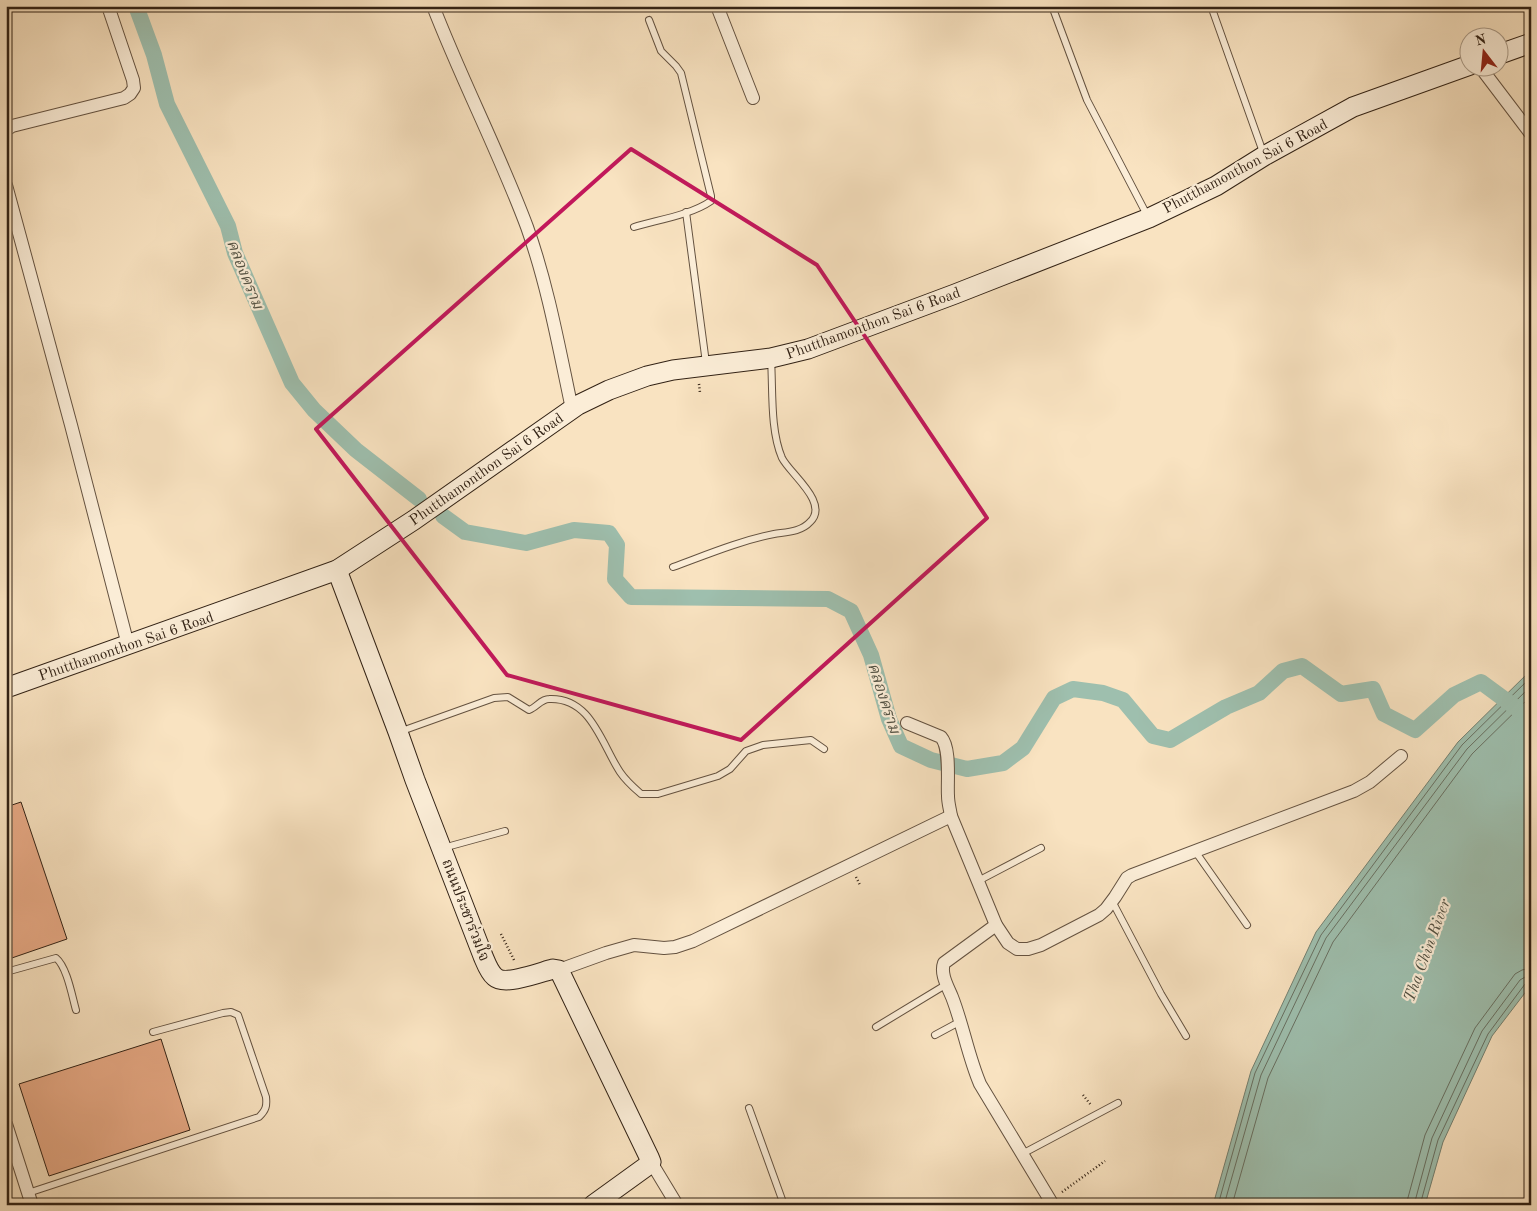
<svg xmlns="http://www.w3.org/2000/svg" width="1537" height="1211" font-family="'Old Standard TT','Noto Serif Thai',serif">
<rect width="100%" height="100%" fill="#f9e3c1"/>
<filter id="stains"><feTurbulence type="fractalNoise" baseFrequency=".004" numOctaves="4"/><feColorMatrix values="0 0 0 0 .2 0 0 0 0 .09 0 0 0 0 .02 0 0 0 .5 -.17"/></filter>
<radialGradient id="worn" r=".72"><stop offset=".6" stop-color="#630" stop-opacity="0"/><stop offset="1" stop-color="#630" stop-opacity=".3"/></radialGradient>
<polygon fill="#9ebfae" stroke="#738071" points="1531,670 1531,985 1492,1036 1443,1142 1425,1205 1213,1205 1251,1071 1316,932 1458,742"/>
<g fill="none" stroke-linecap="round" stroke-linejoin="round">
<g stroke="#687062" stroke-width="1">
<polyline points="1218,1205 1255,1073 1321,935 1462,745 1531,677"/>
<polyline points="1224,1205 1261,1075 1326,938 1467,749 1531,686"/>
<polyline points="1232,1205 1268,1078 1333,942 1472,754 1531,696"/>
<polyline points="1406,1205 1425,1135 1475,1028 1515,974 1522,970 1531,968"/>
<polyline points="1414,1205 1432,1138 1482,1031 1520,980 1525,977 1531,976"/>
<polyline points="1420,1205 1438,1140 1488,1034 1525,984 1531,982"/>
</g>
<g stroke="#9ebfae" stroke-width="16">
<polyline points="136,6 154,55 167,104 228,226 235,253 292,383 314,410 356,450 419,499"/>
<polyline points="443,516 465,532 526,543 574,530 609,533 617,545 615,579 631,597 828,599 851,611 871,655 889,719 901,746 931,760 967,769 1003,763 1023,748 1054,698 1073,689 1103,693 1123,700 1153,736 1170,740 1226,707 1259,693 1283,671 1302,666 1341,694 1373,689 1384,714 1415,730 1454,695 1481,682 1519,710"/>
</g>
</g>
<g fill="#e9ab87" stroke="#322215">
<polygon points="21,802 67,939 6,960 6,807"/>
<polygon points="161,1039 190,1130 49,1176 19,1084"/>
</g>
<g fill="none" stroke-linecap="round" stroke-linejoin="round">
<defs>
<g id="lane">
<polyline points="1052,6 1087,100 1148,217"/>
<polyline points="1211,6 1264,155"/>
<polyline points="686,212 706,363"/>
<path d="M 634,227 C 657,220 691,215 711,201 L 711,196 L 681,73 L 676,66 L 661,51 L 649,20"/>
<path d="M 673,567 C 706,555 739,541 774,534 C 786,532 801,532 810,522 C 830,503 790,474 782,458 C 770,430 773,390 771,359"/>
<path d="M 399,732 L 494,698 L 508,697 L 529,710 C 537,707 541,699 549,699 C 591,697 601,743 620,772 C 626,781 633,787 641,794 L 658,794 L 718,776 L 730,769 L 746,751 L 763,745 L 811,740 L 824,749"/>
<polyline points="443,848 505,831"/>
<polyline points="1195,851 1247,925"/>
<polyline points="978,881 1041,848"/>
<polyline points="1112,901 1161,994 1186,1036"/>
<path d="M 6,972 L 56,958 C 67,967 72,996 76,1010"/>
<polyline points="876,1027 947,984"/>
<polyline points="935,1035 961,1021"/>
<polyline points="749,1108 784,1205"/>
<polyline points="1022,1154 1118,1103"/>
<path d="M 28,1193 L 259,1117 C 266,1110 267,1106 266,1097 L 238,1015 L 231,1012 L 223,1013 L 153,1032"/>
</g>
<g id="street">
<path d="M 433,6 C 462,81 499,152 527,227 C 548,286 559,348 572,409"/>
<polyline points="717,6 753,98"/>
<polyline points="1481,68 1531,134"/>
<polyline points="6,130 12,126 124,98 130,94 134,88 133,80 108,6"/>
<polyline points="6,185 71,425 128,645"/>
<path d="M 907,723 L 941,737 C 951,748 947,782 948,796 C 948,803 950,809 951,816 L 996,925 L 1008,943 L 1017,949 L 1028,949 L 1041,945 L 1099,915 L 1106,909 L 1115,897 L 1127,878 L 1132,875 L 1354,791 L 1370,782 L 1401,756"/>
<path d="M 996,925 L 944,963 C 940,974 948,987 952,997 C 963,1025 968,1056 980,1084 L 1053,1205"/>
<polyline points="559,970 606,953 634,945 664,948 675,947 693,941 951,816"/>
<polyline points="6,1124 32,1205"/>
<polyline points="651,1162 677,1205"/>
</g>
<g id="secondary">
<polyline points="1500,54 1531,43"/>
<path d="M 337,570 L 398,732 L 415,780 L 483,956 C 486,963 489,972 495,977 C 505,986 541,972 553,969 L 559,970 L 649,1157 L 651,1162 L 647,1166 L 593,1205"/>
<polyline points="6,688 337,570 414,520 578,405 609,390 647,376 673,370 771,358 808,349 955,294 1149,218 1216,186 1264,156 1353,107 1470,65"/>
</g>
</defs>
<use href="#lane" stroke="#645240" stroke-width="8"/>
<use href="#street" stroke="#645240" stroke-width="14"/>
<use href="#secondary" stroke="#322215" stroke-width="21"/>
<g stroke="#322215" stroke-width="2.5" stroke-dasharray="1 2.5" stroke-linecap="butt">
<polyline points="699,384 700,393"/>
<polyline points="856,877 860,885"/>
<polyline points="501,934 515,962"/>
<polyline points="1083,1095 1091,1105"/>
<polyline points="1062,1192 1105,1161"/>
</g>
<use href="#lane" stroke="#fbedd7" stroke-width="6"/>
<use href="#street" stroke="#fbedd7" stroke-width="12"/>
<use href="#secondary" stroke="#fbedd7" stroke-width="19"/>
</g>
<path fill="none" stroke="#c2185b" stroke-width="4" stroke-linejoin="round" d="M 631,149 L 817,265 L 987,518 L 741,740 L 507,675 L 316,429 Z"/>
<g text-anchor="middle" stroke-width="4.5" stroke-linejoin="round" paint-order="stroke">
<g font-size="15" fill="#322215" stroke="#fbedd7">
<text transform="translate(1245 166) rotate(-28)" y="5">Phutthamonthon Sai 6 Road</text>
<text transform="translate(873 323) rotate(-20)" y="5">Phutthamonthon Sai 6 Road</text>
<text transform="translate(486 469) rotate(-35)" y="5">Phutthamonthon Sai 6 Road</text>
<text transform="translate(126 646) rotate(-19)" y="5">Phutthamonthon Sai 6 Road</text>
<text transform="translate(466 910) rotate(69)" y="5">ถนนประชาร่วมใจ</text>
</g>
<g font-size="16" font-style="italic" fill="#525143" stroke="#fbedd7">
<text transform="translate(246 274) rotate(68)" y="6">คลองคราม</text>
<text transform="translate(885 698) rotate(72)" y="6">คลองคราม</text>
<text transform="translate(1426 950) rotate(-70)" y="6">Tha Chin River</text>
</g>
</g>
<rect width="1537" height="1211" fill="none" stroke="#f9e3c1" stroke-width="25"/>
<rect x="8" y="8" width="1522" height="1196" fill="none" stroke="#322215" stroke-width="2.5"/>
<rect x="12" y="12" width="1512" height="1186" fill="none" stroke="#322215"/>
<g transform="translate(1484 52) rotate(344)"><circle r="24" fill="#fbedd7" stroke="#ab9c89"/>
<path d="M0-4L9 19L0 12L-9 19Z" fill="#8f2418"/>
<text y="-8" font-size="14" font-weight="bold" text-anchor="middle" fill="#322215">N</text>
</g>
<rect width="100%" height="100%" filter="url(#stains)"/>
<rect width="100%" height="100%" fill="url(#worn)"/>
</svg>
